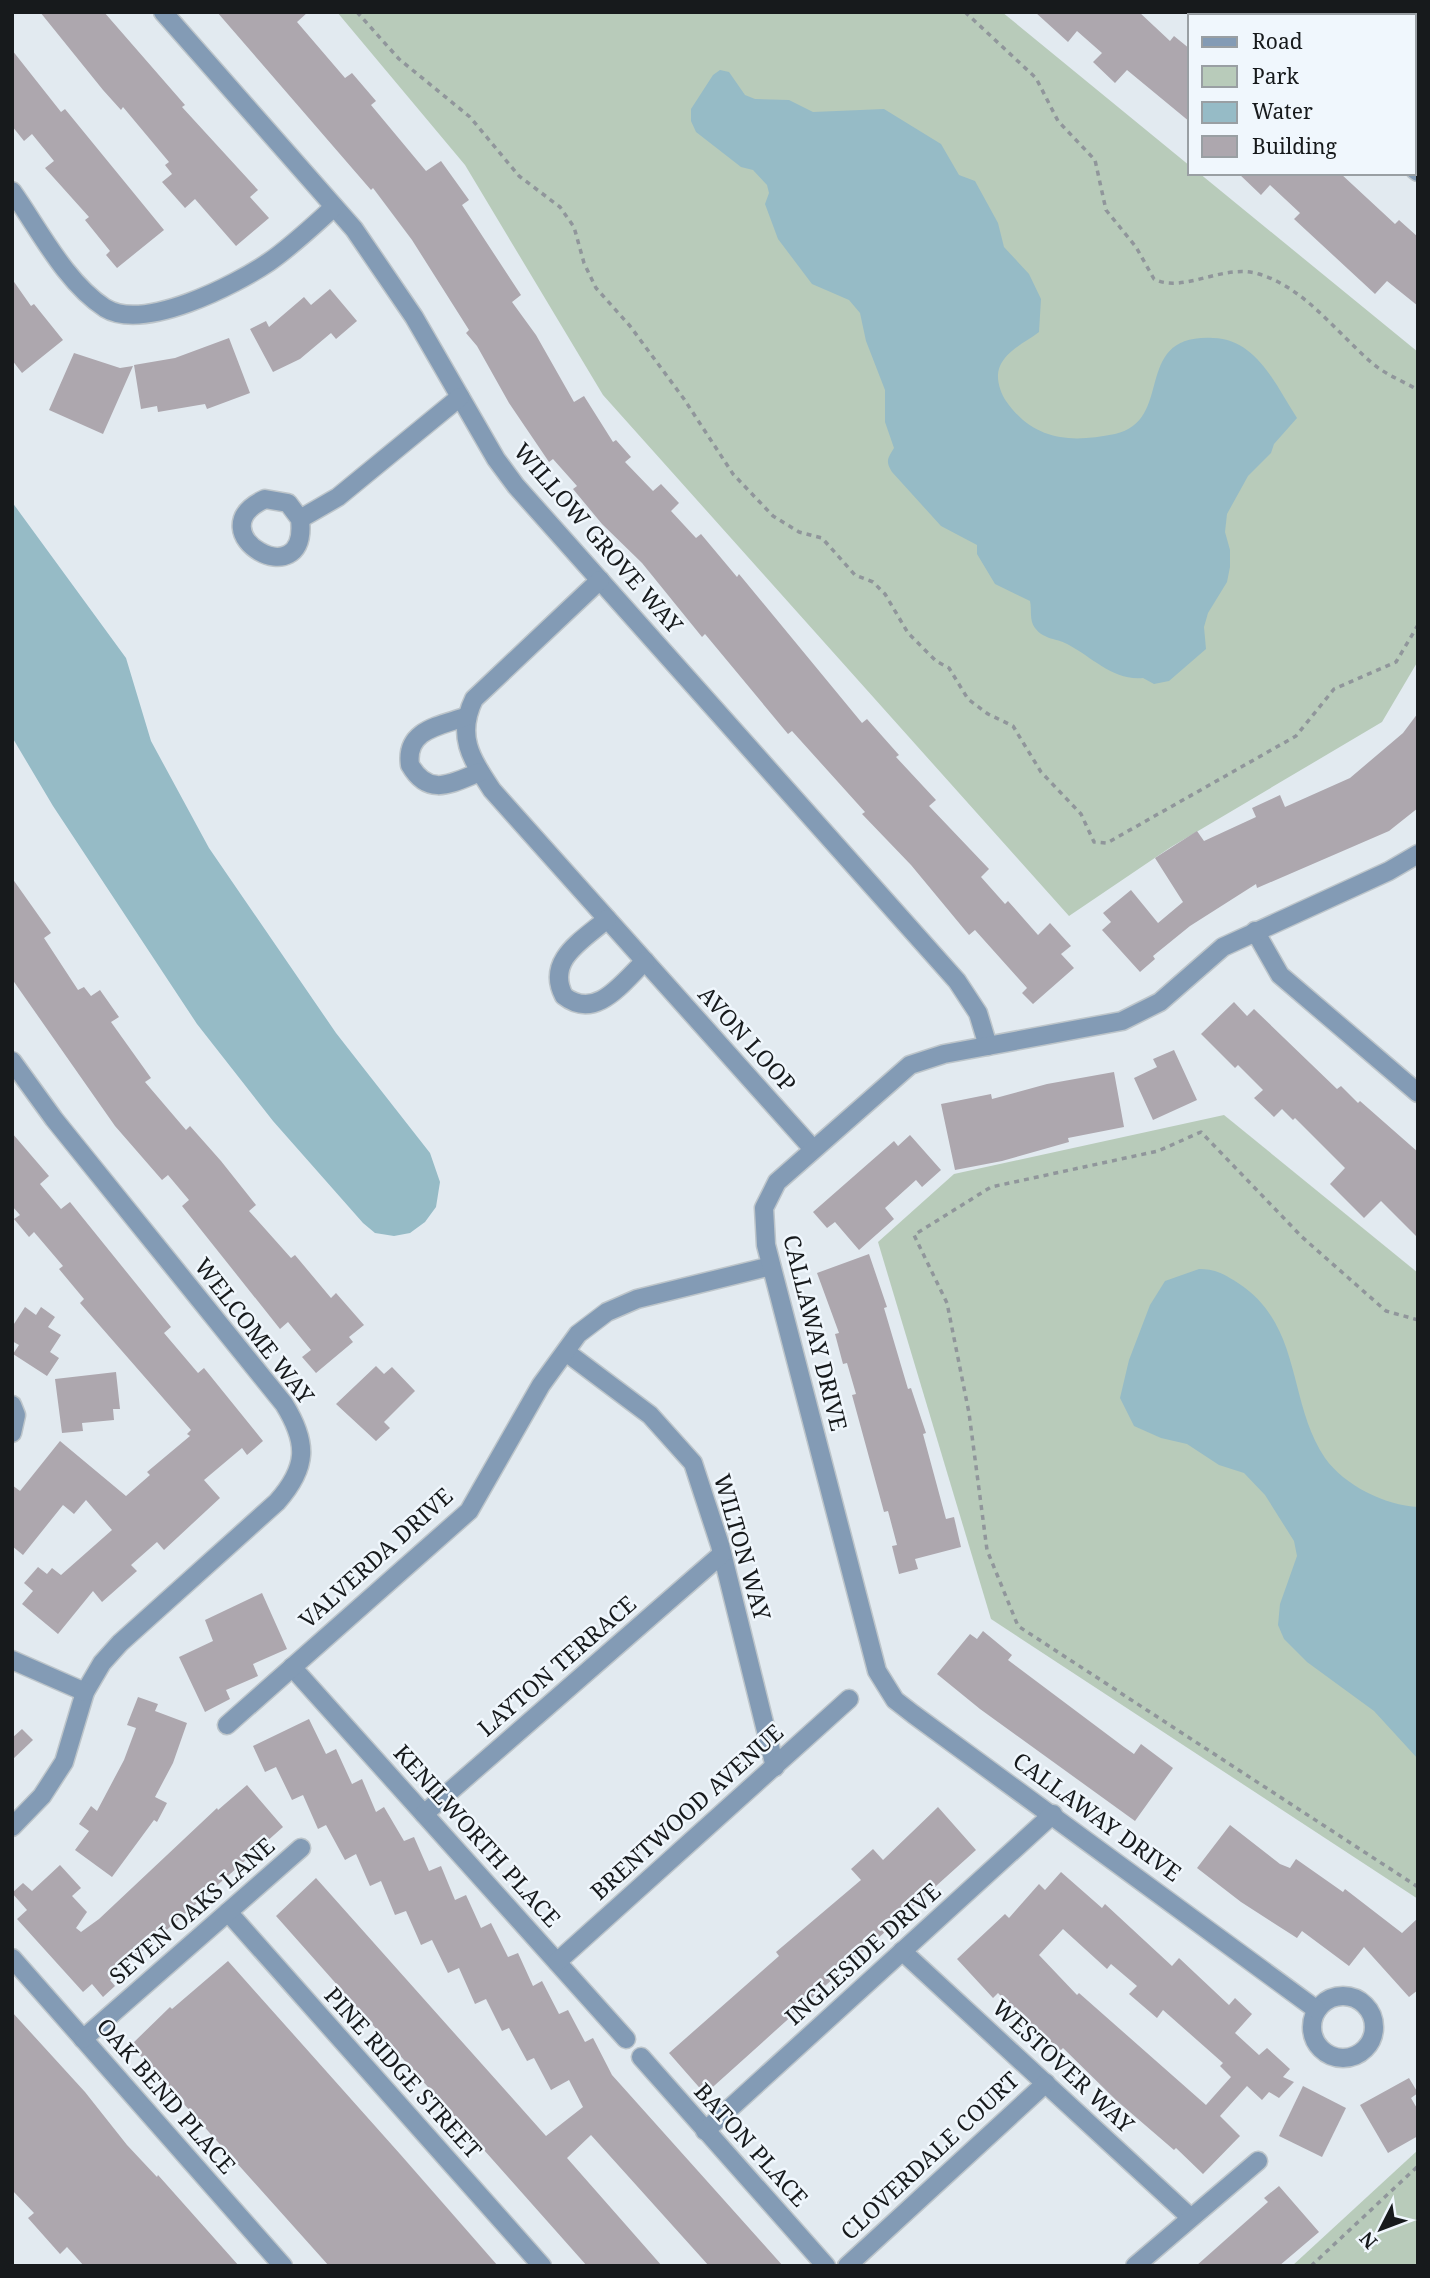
<svg xmlns="http://www.w3.org/2000/svg" width="1430" height="2278" font-family="'Noto Serif',serif">
<rect width="100%" height="100%" fill="#e2eaf0"/>
<g fill="#b8cbba">
<polygon points="337,12 1002,12 1190,166 1190,173 1199,173 1418,352 1418,661 1382,722 1171,847 1069,916 603,395 465,165"/>
<polygon points="1224,1115 1418,1273 1418,1899 991,1619 878,1242 954,1174"/>
<polygon points="1418,2150 1418,2266 1292,2266"/>
</g>
<g fill="#96bbc6">
<path d="M 720,70 L 729,72 L 745,95 L 755,99 L 789,100 L 813,112 L 884,109 L 941,144 L 959,175 L 975,181 L 998,223 L 1004,247 L 1029,274 L 1041,299 L 1039,332 C 1026,342 1007,350 1000,366 C 995,377 1000,392 1006,401 C 1034,441 1070,443 1115,434 C 1176,421 1130,334 1213,338 C 1257,339 1276,386 1297,418 L 1274,444 L 1271,453 L 1248,476 L 1227,514 L 1225,532 L 1230,550 L 1230,567 L 1227,582 L 1208,613 L 1204,627 L 1206,649 L 1169,681 L 1154,684 L 1143,678 C 1114,681 1093,658 1069,645 C 1057,638 1044,640 1035,628 C 1029,620 1032,610 1030,601 L 995,584 L 977,554 L 977,545 L 941,526 L 892,472 C 885,461 888,458 894,448 L 885,422 L 885,390 L 866,341 L 860,313 L 849,300 L 812,284 L 778,239 L 765,204 L 769,193 L 767,185 L 753,170 L 741,167 L 696,132 L 691,121 L 691,109 L 713,75 Z"/>
<polygon points="12,502 126,658 151,741 209,848 336,1033 430,1153 440,1182 436,1207 425,1222 410,1233 394,1236 375,1233 363,1223 273,1121 197,1024 53,806 12,737"/>
<path d="M 1199,1269 C 1216,1269 1224,1274 1238,1283 C 1303,1325 1287,1402 1325,1458 C 1345,1486 1385,1505 1418,1507 L 1418,1759 L 1374,1711 L 1307,1662 L 1284,1639 L 1278,1625 L 1280,1604 L 1297,1556 L 1294,1541 L 1265,1495 L 1244,1473 L 1219,1465 L 1187,1444 L 1161,1438 L 1134,1426 L 1120,1398 L 1129,1360 L 1150,1305 L 1165,1281 Z"/>
</g>
<g fill="#ada7ae" fill-rule="evenodd">
<polygon points="40,12 104,12 185,105 182,107 258,190 250,197 269,218 236,246 195,199 185,208 162,182 172,174 165,165 169,162 123,107 121,110 103,90"/>
<polygon points="217,12 308,12 297,22 345,78 352,73 376,101 371,105 426,171 441,161 469,200 462,205 521,295 512,302 536,335 574,402 584,396 613,442 616,440 631,457 625,462 653,491 661,484 679,503 671,511 696,538 701,534 737,577 739,574 862,723 867,719 899,755 896,757 936,800 929,806 989,869 981,877 1005,904 1008,901 1038,935 1050,923 1071,946 1061,954 1074,968 1033,1004 1022,993 1027,988 975,930 969,935 911,865 862,814 865,812 792,731 788,734 705,634 702,637 642,563 602,524 573,489 577,486 553,459 549,462 509,403 477,346 466,333 469,330 412,240 373,188 371,190"/>
<polygon points="1035,12 1139,12 1170,41 1174,36 1190,49 1190,122 1127,70 1115,83 1093,62 1102,53 1077,31 1068,42"/>
<polygon points="12,50 61,112 65,109 164,230 117,268 106,255 110,251 85,220 89,217 45,168 54,161 32,134 24,141 12,126"/>
<polygon points="1238,173 1340,173 1395,224 1399,220 1418,237 1418,306 1387,281 1375,294 1294,219 1300,213 1270,185 1261,195"/>
<polygon points="12,279 31,306 34,304 63,340 22,373 12,360"/>
<polygon points="330,289 357,321 336,339 331,333 300,359 273,372 250,329 266,321 269,327 304,297 311,305"/>
<polygon points="229,338 250,393 207,409 205,404 158,412 157,406 141,409 134,365 175,358"/>
<polygon points="74,353 120,368 133,366 103,434 49,410"/>
<polygon points="1418,713 1418,808 1389,831 1257,888 1256,884 1190,926 1153,956 1155,959 1140,972 1102,930 1111,922 1103,913 1131,890 1158,923 1183,902 1155,858 1197,831 1204,841 1256,817 1252,808 1280,795 1285,807 1350,778 1403,733"/>
<polygon points="12,878 51,933 44,938 78,990 84,987 91,996 100,990 119,1017 111,1022 151,1078 145,1082 186,1130 190,1126 221,1161 256,1205 249,1211 291,1258 295,1255 331,1298 336,1293 364,1325 349,1337 353,1342 316,1373 302,1357 311,1350 288,1322 280,1329 182,1206 189,1200 168,1175 162,1180 115,1126 12,979"/>
<polygon points="1234,1002 1247,1016 1254,1009 1337,1089 1341,1086 1358,1103 1360,1101 1418,1152 1418,1238 1381,1201 1364,1218 1330,1184 1345,1168 1295,1118 1293,1120 1282,1109 1274,1117 1254,1098 1263,1090 1238,1065 1235,1068 1201,1034"/>
<polygon points="1174,1050 1197,1100 1153,1120 1134,1078 1157,1067 1153,1059"/>
<polygon points="1114,1072 1124,1127 1068,1138 1069,1142 1002,1161 955,1170 941,1104 991,1094 992,1099 1047,1084"/>
<polygon points="12,1133 49,1176 40,1184 61,1209 70,1202 171,1327 164,1333 198,1373 204,1368 263,1441 247,1455 242,1448 204,1480 220,1498 164,1550 157,1542 131,1565 137,1571 102,1602 93,1591 58,1634 22,1604 33,1591 24,1583 38,1567 47,1574 52,1568 61,1575 112,1530 86,1500 74,1514 63,1505 23,1555 12,1546 12,1485 20,1491 60,1441 126,1496 150,1475 147,1472 190,1436 187,1434 191,1430 80,1303 84,1299 59,1269 63,1266 34,1232 29,1237 14,1219 20,1215 12,1206"/>
<polygon points="910,1135 941,1170 922,1187 916,1180 885,1208 894,1219 859,1250 835,1222 827,1228 813,1212 894,1141 898,1146"/>
<polygon points="869,1254 887,1307 884,1308 908,1389 911,1388 926,1433 923,1434 946,1519 954,1517 961,1547 915,1559 918,1569 899,1574 892,1546 897,1545 888,1511 884,1512 852,1395 856,1394 847,1363 843,1364 835,1334 839,1333 817,1273"/>
<polygon points="25,1307 36,1315 41,1307 55,1317 48,1327 61,1335 50,1352 59,1358 47,1376 13,1354 19,1345 12,1341 12,1327"/>
<polygon points="376,1366 384,1374 392,1367 415,1391 384,1422 390,1428 376,1441 336,1404"/>
<polygon points="116,1372 120,1409 113,1409 114,1420 82,1423 83,1431 62,1433 55,1379"/>
<polygon points="262,1593 287,1649 253,1664 258,1676 226,1690 230,1699 205,1712 179,1657 213,1641 205,1620"/>
<polygon points="983,1631 1012,1655 1008,1660 1124,1747 1134,1754 1141,1744 1173,1768 1135,1821 980,1709 937,1674 970,1634 977,1639"/>
<polygon points="138,1697 158,1704 155,1711 187,1723 173,1763 155,1797 167,1803 157,1822 154,1820 112,1877 75,1850 89,1831 79,1824 91,1806 97,1811 124,1760 136,1728 127,1725"/>
<polygon points="309,1719 326,1754 336,1749 352,1784 362,1779 376,1812 384,1807 404,1841 414,1837 429,1871 441,1866 455,1900 466,1895 481,1928 491,1923 508,1957 518,1953 533,1986 542,1981 559,2014 568,2010 585,2042 593,2038 612,2075 783,2266 709,2266 591,2135 567,2158 662,2266 587,2266 276,1916 316,1878 546,2136 583,2107 569,2080 551,2090 534,2058 527,2061 509,2028 502,2031 486,1999 475,2004 459,1968 448,1973 432,1940 421,1945 406,1911 395,1915 381,1881 370,1886 356,1854 345,1860 326,1825 318,1829 303,1795 292,1800 276,1767 265,1772 253,1746"/>
<polygon points="22,1729 33,1740 12,1760 12,1738"/>
<polygon points="247,1785 283,1827 110,1980 115,1986 103,1997 92,1984 83,1992 17,1919 27,1910 12,1893 23,1883 32,1891 60,1865 81,1888 72,1896 87,1912 76,1928 81,1932 99,1919 217,1808 218,1810"/>
<polygon points="938,1807 976,1850 705,2094 669,2053 779,1956 776,1952 861,1880 851,1869 873,1849 883,1860"/>
<polygon points="1230,1825 1280,1864 1290,1868 1296,1859 1343,1892 1345,1889 1402,1933 1418,1918 1418,1990 1409,1997 1364,1947 1349,1966 1302,1931 1297,1938 1241,1902 1197,1868"/>
<path d="M 1061,1872 L 1102,1908 L 1105,1904 L 1172,1966 L 1179,1958 L 1229,2005 L 1235,1998 L 1252,2014 L 1235,2033 L 1259,2055 L 1267,2048 L 1290,2069 L 1283,2077 L 1294,2082 L 1279,2098 L 1269,2092 L 1262,2100 L 1247,2086 L 1220,2116 L 1240,2136 L 1203,2174 L 1176,2148 L 1174,2150 L 1116,2100 L 1063,2048 L 1060,2051 L 1035,2026 L 1032,2028 L 998,1993 L 993,1998 L 957,1959 L 1005,1914 L 1009,1918 L 1039,1884 L 1045,1890 ZM 1063,1929 L 1107,1969 L 1111,1964 L 1137,1986 L 1129,1994 L 1157,2018 L 1163,2010 L 1223,2063 L 1220,2066 L 1231,2077 L 1206,2105 L 1079,1993 L 1077,1995 L 1039,1955 Z"/>
<polygon points="228,1961 400,2154 498,2266 329,2266 131,2045 170,2007 172,2009"/>
<polygon points="12,2012 85,2092 127,2145 157,2177 158,2175 239,2266 84,2266 67,2247 60,2254 28,2218 34,2213 12,2190"/>
<polygon points="1409,2078 1418,2093 1411,2098 1418,2110 1418,2136 1388,2153 1360,2105"/>
<polygon points="1303,2086 1346,2108 1322,2157 1279,2136"/>
<polygon points="1279,2186 1319,2232 1279,2266 1196,2266 1268,2202 1264,2198"/>
</g>
<g fill="none" stroke-linecap="round" stroke-linejoin="round">
<defs>
<g id="minor">
<polyline points="163,12 354,229 414,317 496,459 516,486 957,981 978,1013 988,1046"/>
<polyline points="1216,12 1220,16"/>
<polyline points="1414,60 1418,57"/>
<polyline points="1414,169 1418,172"/>
<path d="M 12,191 C 39,229 65,282 105,308 C 144,332 235,285 269,262 C 292,246 313,226 334,207"/>
<path d="M 300,519 L 288,503 L 265,499 C 194,532 309,599 300,519 L 338,497 L 460,397"/>
<path d="M 600,580 L 474,699 C 456,736 471,758 492,790 L 813,1149"/>
<path d="M 465,717 C 439,726 405,730 410,765 C 429,798 452,783 480,772"/>
<path d="M 607,919 C 583,940 545,960 564,996 C 596,1021 622,983 645,961"/>
<polyline points="1255,931 1280,975 1418,1093"/>
<path d="M 12,1061 L 54,1119 L 284,1404 C 308,1443 308,1467 277,1502 L 120,1643 L 102,1663 L 85,1692 L 64,1762 L 42,1796 L 12,1827"/>
<polyline points="566,1352 650,1415 693,1463 720,1545 775,1767"/>
<polyline points="12,1405 16,1415 12,1433"/>
<polyline points="12,1660 85,1692"/>
<polyline points="292,1667 626,2039"/>
<polyline points="227,1725 469,1511 541,1385 578,1334 607,1312 637,1299 771,1266"/>
<polyline points="424,1814 722,1554"/>
<polyline points="228,1912 542,2266"/>
<polyline points="902,1951 1190,2217"/>
<polyline points="12,1958 283,2266"/>
<polyline points="557,1962 849,1699"/>
<circle cx="1343" cy="2027" r="31"/>
<polyline points="1317,2010 913,1714 895,1700 877,1671 766,1245 764,1208 777,1182 910,1065 944,1054 1122,1021 1160,1002 1223,947 1389,871 1418,854"/>
<polyline points="83,2039 301,1848"/>
<polyline points="641,2057 826,2266"/>
<polyline points="705,2131 1053,1814"/>
<polyline points="847,2266 1046,2083"/>
<polyline points="1135,2266 1258,2161"/>
</g>
</defs>
<use href="#minor" stroke="#bdc5ca" stroke-width="21"/>
<g stroke="#90969b" stroke-width="3.5" stroke-dasharray="5 5" stroke-linecap="butt">
<polyline points="357,12 399,59 470,117 519,176 560,207 574,227 584,263 596,288 630,326 684,399 733,474 773,516 799,532 822,538 855,575 873,582 885,594 908,633 936,661 949,668 968,699 988,714 1013,726 1041,772 1081,814 1094,842 1107,843 1296,736 1334,689 1396,662 1418,625"/>
<path d="M 965,12 L 1036,78 L 1058,121 L 1095,160 L 1106,210 L 1136,247 L 1154,279 C 1183,294 1223,263 1259,274 C 1305,288 1337,333 1372,363 C 1386,375 1403,381 1418,390"/>
<polyline points="1418,1320 1386,1311 1302,1237 1201,1132 1158,1151 991,1187 914,1235 947,1303 969,1413 987,1550 1018,1626 1418,1887"/>
<polyline points="1311,2266 1418,2166"/>
</g>
<use href="#minor" stroke="#839bb5" stroke-width="18"/>
</g>
<g text-anchor="middle" stroke-width="5" stroke-linejoin="round" paint-order="stroke">
<g font-size="23" fill="#171a1c" stroke="#f0f7fd">
<text transform="translate(598 538) rotate(49)" y="8">WILLOW GROVE WAY</text>
<text transform="translate(747 1039) rotate(48)" y="8">AVON LOOP</text>
<text transform="translate(254 1331) rotate(52)" y="8">WELCOME WAY</text>
<text transform="translate(815 1333) rotate(76)" y="8">CALLAWAY DRIVE</text>
<text transform="translate(742 1547) rotate(74)" y="8">WILTON WAY</text>
<text transform="translate(376 1558) rotate(-42)" y="8">VALVERDA DRIVE</text>
<text transform="translate(557 1666) rotate(-41)" y="8">LAYTON TERRACE</text>
<text transform="translate(687 1812) rotate(-42)" y="8">BRENTWOOD AVENUE</text>
<text transform="translate(1097 1817) rotate(36)" y="8">CALLAWAY DRIVE</text>
<text transform="translate(477 1836) rotate(48)" y="8">KENILWORTH PLACE</text>
<text transform="translate(192 1911) rotate(-41)" y="8">SEVEN OAKS LANE</text>
<text transform="translate(863 1954) rotate(-42)" y="8">INGLESIDE DRIVE</text>
<text transform="translate(1063 2066) rotate(43)" y="8">WESTOVER WAY</text>
<text transform="translate(403 2073) rotate(48)" y="8">PINE RIDGE STREET</text>
<text transform="translate(166 2096) rotate(49)" y="8">OAK BEND PLACE</text>
<text transform="translate(751 2145) rotate(48)" y="8">BATON PLACE</text>
<text transform="translate(930 2156) rotate(-43)" y="8">CLOVERDALE COURT</text>
</g>
</g>
<rect width="1430" height="2278" fill="none" stroke="#171a1c" stroke-width="28"/>
<rect x="1188" y="14" width="228" height="161" fill="#f0f7fd" stroke="#999fa3" stroke-width="2"/>
<rect x="1202" y="37" width="35" height="10" fill="#839bb5" stroke="#999fa3" stroke-width="2"/>
<text x="1252" y="49" font-size="21" fill="#171a1c">Road</text>
<rect x="1202" y="66" width="35" height="21" fill="#b8cbba" stroke="#999fa3" stroke-width="2"/>
<text x="1252" y="84" font-size="21" fill="#171a1c">Park</text>
<rect x="1202" y="102" width="35" height="21" fill="#96bbc6" stroke="#999fa3" stroke-width="2"/>
<text x="1252" y="119" font-size="21" fill="#171a1c">Water</text>
<rect x="1202" y="136" width="35" height="21" fill="#ada7ae" stroke="#999fa3" stroke-width="2"/>
<text x="1252" y="154" font-size="21" fill="#171a1c">Building</text>
<g transform="translate(1381 2229) rotate(228)" stroke="#f0f7fd" stroke-width="5" paint-order="stroke">
<path d="M0-5L12 26L0 18L-12 26Z" fill="#171a1c"/>
<text y="-10" font-size="19" font-weight="bold" text-anchor="middle" fill="#171a1c">N</text>
</g>
</svg>
